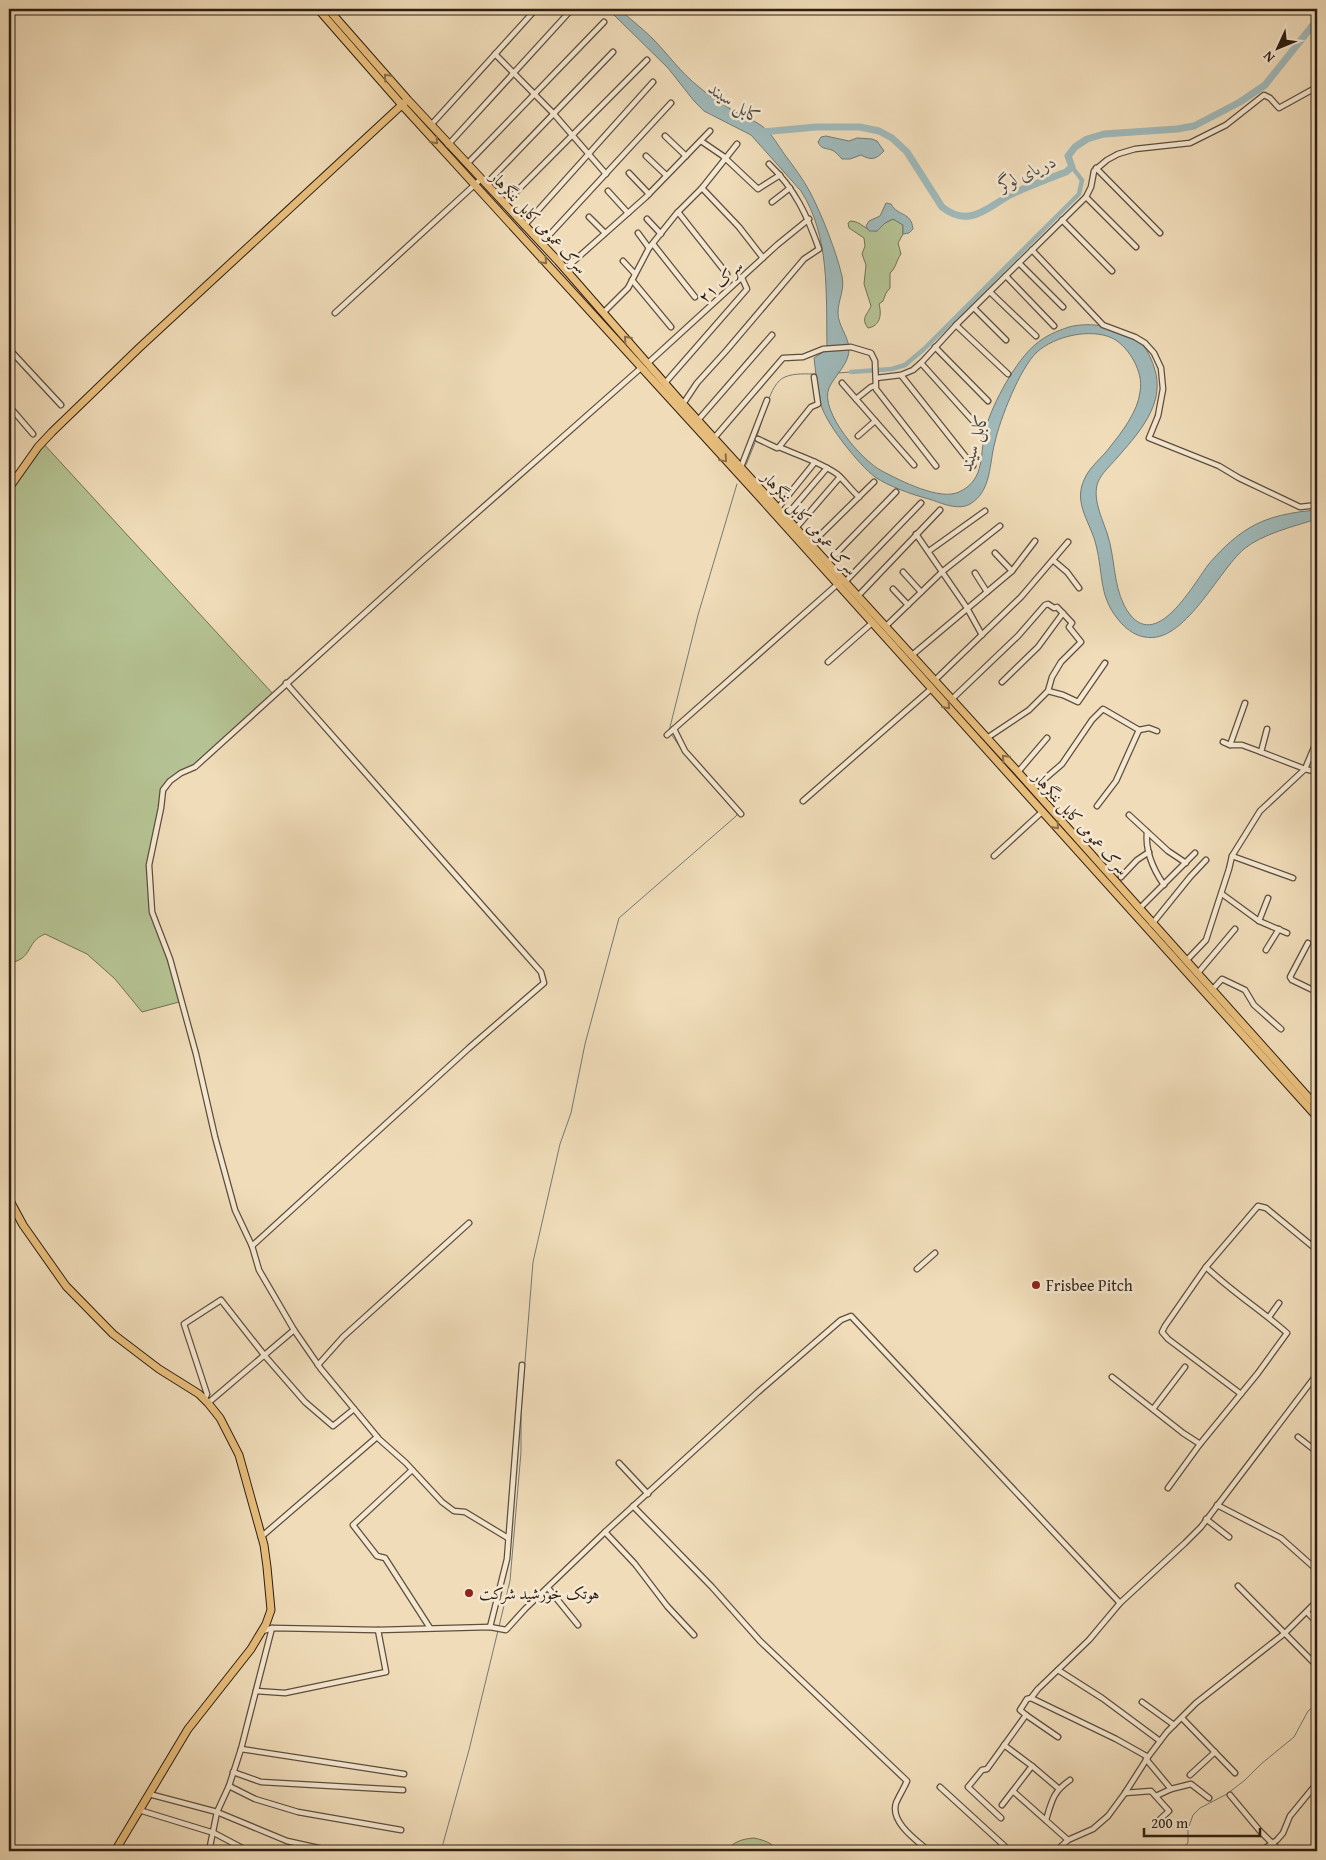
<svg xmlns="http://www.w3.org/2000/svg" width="1326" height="1860" font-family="'Gentium Book Plus',Amiri,serif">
<rect width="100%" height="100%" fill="#f0dcb9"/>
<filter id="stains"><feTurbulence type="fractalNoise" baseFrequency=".004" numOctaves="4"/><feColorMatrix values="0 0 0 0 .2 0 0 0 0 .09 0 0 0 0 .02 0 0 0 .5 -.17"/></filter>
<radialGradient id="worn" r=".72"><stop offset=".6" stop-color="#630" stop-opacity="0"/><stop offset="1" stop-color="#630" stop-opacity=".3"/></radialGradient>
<g fill="#b5c293" stroke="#727053">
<path d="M 893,219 L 903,225 L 903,234 L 898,243 L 901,254 C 896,261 896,268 890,273 L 890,288 L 886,293 L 883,301 L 879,304 C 882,315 880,326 868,328 C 860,318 868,314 871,306 L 864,284 L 866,265 L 862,254 L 865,246 L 864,238 L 849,228 L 848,223 L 850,221 C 862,221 864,231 877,231 L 885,223 Z"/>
<path d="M 42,442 L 274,695 L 195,767 L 181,773 L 163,790 L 149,865 L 152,912 L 170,959 L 179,1002 L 142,1012 L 115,979 L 87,954 L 45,934 C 25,942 34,959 9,963 L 9,488 Z"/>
<path d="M 754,1838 C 764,1840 772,1843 779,1851 L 725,1851 C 734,1842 741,1839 754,1838 Z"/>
</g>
<g fill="#9fb9ba" stroke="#727b77">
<path d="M 605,9 L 619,9 C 630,19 642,28 652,38 C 668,54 681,73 699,87 C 710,97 723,105 736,112 C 744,117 754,120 762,126 C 772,134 778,145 785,155 C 794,167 803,179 810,192 C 822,215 836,251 842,276 C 845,290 838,300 838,313 C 838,325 848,336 849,348 C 850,363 835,375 829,388 C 819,411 862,461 882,471 C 901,481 940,501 959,492 C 987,479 979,452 986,427 C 993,403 1016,360 1036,344 C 1045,336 1057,331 1069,327 C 1092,321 1120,327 1139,342 C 1147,348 1151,358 1154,367 C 1167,403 1138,434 1116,459 C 1110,466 1102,473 1098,482 C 1092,498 1102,518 1107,533 C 1115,556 1113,583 1124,605 C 1152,659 1191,588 1208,565 C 1219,552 1232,539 1246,530 C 1267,516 1293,512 1317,510 L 1317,519 C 1295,526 1262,534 1244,549 C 1218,571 1184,645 1145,637 C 1136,636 1128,630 1122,624 C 1098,598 1104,577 1096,545 C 1091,523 1073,504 1084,480 C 1089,467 1102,458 1110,447 C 1122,432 1138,411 1140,392 C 1142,380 1139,371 1134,361 C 1129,352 1122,343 1112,338 C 1090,328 1055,336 1037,352 C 1020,368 1000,419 995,442 C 989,463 992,491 970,504 C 958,511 941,503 929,499 C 913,495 888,486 875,477 C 859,465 827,425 821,405 C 817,391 816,373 814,358 L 826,350 L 827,346 C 826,294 830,236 801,191 L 751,135 L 704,111 L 694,101 L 668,68 L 614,15 Z"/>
<path d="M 826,136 L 849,141 L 857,138 L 872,139 L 877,141 L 884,151 C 876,159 872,161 861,155 L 850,159 L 842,159 C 839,156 836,152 832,150 C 825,148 821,149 818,142 L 821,137 Z"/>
<path d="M 886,203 L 891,204 C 898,217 911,211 913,229 L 909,233 L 903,234 L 903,225 L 893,219 L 885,223 L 877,231 L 869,231 L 866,226 L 869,221 L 880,216 Z"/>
</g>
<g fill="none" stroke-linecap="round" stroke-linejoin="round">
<g stroke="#727b77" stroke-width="1">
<polyline points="838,373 851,372"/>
<path d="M 757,436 C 763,421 769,383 785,377 C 794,373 806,374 816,374"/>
<polyline points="746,465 756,440"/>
<polyline points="682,750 669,731 698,615 737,484"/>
<polyline points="686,755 731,807"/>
<polyline points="441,1851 469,1750 510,1581 521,1452 521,1412 533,1262 560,1144 571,1113 585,1044 619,918 735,817 737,815 736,811"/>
<polyline points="1178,1851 1188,1843 1188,1829 1193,1815 1200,1808 1227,1794 1245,1780 1261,1764 1294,1737 1308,1711 1317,1704"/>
</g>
<polyline stroke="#9fb9ba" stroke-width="4.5" points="851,372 892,369 905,365 924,349 1079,194 1082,180 1072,167"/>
<path stroke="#9fb9ba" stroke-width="7" d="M 761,132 L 816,127 L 860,127 L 879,131 L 892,138 L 907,152 L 942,207 C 970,229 987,207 1012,194 C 1029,186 1048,179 1066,172 L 1072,167 L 1068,156 L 1075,147 L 1087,139 L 1104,134 L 1177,129 L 1194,126 L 1240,102 L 1265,85 L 1317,20"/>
<defs>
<g id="minor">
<polyline points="495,54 553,113 606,174"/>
<polyline points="431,125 536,9"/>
<polyline points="665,136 686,156"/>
<polyline points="701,141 723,156 758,189 780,175"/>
<polyline points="448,145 572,9"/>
<polyline points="646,156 666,175"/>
<polyline points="467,164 604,22"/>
<polyline points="1096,168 1160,233"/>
<polyline points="629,173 649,194"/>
<polyline points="486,184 613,52"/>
<polyline points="702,188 739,227 763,258"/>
<polyline points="608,191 628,213"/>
<polyline points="1086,197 1136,247"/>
<polyline points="772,202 790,188"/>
<polyline points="504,204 647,60"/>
<polyline points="678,212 727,274"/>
<polyline points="589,217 605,233"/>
<polyline points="647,219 661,234"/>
<polyline points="1062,220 1112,271"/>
<polyline points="524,226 653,82"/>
<polyline points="638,233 649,248"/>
<polyline points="541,244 671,103"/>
<polyline points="653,244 695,297"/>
<polyline points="1032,250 1103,325 1135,337 1145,343 1154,353 1161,368 1163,389 1158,416 1149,438 1219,466 1239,478 1300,507 1317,505"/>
<polyline points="623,261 635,274"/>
<polyline points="1019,263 1063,307"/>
<polyline points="565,269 646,197 710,131"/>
<polyline points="1006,276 1054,326"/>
<polyline points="632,280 671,327"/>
<polyline points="990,292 1036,336"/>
<polyline points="974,308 1006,340"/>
<polyline points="335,313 481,179"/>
<polyline points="603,313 628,288 649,248 677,213 702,188 737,144"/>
<polyline points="956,325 1008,374"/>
<polyline points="935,347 988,401"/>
<polyline points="9,349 61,405"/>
<polyline points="648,363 777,245 809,219"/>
<polyline points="921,363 974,422"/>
<polyline points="901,375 973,466"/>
<polyline points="876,378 901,375 913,370 921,363 956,325 1086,197 1091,187 1094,171 1107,160 1118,154 1135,149 1190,143 1226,125 1264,95 1270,98 1279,108 1317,87"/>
<polyline points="665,383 747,289 742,278"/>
<polyline points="842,383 856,399"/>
<polyline points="875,386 871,387 856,399 914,465"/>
<path d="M 683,404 L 697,383 L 726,351 L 804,259 L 819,249 C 807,215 795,189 769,164"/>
<polyline points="9,406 33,434"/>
<polyline points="699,419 772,335"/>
<polyline points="858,436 875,421"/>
<polyline points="715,437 783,358 803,357 823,349 851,347 871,353 875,361 876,389 936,466"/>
<path d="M 758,439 L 777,448 L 779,447 C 799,456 820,462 837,474 C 844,480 852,491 859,497"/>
<polyline points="779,447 811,407 818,404 814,377"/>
<polyline points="741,467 767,400"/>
<polyline points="778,508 815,462"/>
<polyline points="786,516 827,468"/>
<polyline points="796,528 840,477"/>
<polyline points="916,534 967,608 982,635"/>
<polyline points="811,544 874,482"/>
<polyline points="929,551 985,511"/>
<polyline points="995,553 1012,571"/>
<polyline points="1054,561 1067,572 1079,588"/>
<polyline points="827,563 896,492"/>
<polyline points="903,572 921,592"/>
<polyline points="975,573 987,592"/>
<polyline points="845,582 921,503"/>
<polyline points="893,589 908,605"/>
<polyline points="858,596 940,510"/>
<polyline points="885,627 943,571 1000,526"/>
<polyline points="911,656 1012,571 1035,541"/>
<polyline points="828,662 872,623"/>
<polyline points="934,681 1021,597 1068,542"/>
<polyline points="1002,682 1038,647 1063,613"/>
<polyline points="1048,691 1063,695 1078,702 1105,663"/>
<polyline points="951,700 1018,636 1045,605 1048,604 1054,608 1057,607 1072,623 1069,627 1081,642 1061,662 1052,677 1048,691 1029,710 987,738"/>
<polyline points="674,729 685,751 741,814"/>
<polyline points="1267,729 1261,752 1305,769 1317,772"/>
<polyline points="667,735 840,582"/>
<polyline points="1223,742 1230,745 1242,745 1261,752"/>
<polyline points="1230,745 1245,703"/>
<polyline points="1018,772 1047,738"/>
<polyline points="1033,789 1062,764 1092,720 1103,709 1139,730 1149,728 1157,731"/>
<polyline points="803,801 931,689"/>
<polyline points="1097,806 1116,781 1139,730"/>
<polyline points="1129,815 1168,851 1186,863"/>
<path d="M 1147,832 C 1145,852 1153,869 1164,885"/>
<polyline points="994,856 1043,811"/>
<polyline points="1232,856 1293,878"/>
<polyline points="1121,877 1137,860 1149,852"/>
<polyline points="1222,894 1259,921 1287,933"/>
<polyline points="1139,909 1195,853"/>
<polyline points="1259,921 1268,898"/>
<polyline points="1152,924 1190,877 1206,860"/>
<polyline points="1308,943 1290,977 1292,980 1317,992"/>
<polyline points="1266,950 1279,929"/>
<polyline points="1186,961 1206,940 1229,869 1232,856 1260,811 1305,769 1317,740"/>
<polyline points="1197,974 1235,929"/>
<polyline points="1212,990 1222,979 1245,990 1254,1005 1281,1029"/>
<polyline points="1317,1037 1315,1040 1317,1043"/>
<polyline points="252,1246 469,1048 544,983 541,972 286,683"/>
<polyline points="917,1269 935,1253"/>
<polyline points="1269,1317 1279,1303"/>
<polyline points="318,1365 343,1337 469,1223"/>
<polyline points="1112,1377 1183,1433 1200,1444"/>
<polyline points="1241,1394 1168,1339 1162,1332 1165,1326 1206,1267 1258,1206 1266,1208 1317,1250"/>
<polyline points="205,1399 207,1394 184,1324 221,1300 265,1356 305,1402 333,1426 354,1409"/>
<polyline points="208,1403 294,1330"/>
<polyline points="1153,1409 1185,1367"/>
<polyline points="1298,1437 1317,1452"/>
<polyline points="619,1463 648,1494"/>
<polyline points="412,1470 353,1525 377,1556 385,1558 430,1628"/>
<path d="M 1168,1488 L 1200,1444 L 1258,1373 L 1287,1333 C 1261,1310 1232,1292 1206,1267"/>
<polyline points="1217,1505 1281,1538 1317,1570"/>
<path d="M 633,1506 L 712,1587 L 760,1641 L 907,1781 C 904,1788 899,1796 896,1803 C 890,1822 916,1840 929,1851"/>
<polyline points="1206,1519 1229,1537"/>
<polyline points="605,1532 635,1564 667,1606 694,1635"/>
<polyline points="261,1537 377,1437"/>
<polyline points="508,1538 465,1512 454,1511 442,1502 406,1463 379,1439 321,1369 294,1330 259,1270 252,1246 235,1210 215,1137 196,1054 170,959 152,912 149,865 161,808 163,790 170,781 181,773 195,767 420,563 642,367"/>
<polyline points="1238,1586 1317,1666"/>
<polyline points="548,1588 578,1625"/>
<polyline points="1307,1612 1317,1623"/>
<polyline points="490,1627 507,1559 522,1365"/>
<polyline points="263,1631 272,1628 378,1630 490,1627 506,1630 525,1609 605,1532 758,1392 841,1320 851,1316 1120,1603"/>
<polyline points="1058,1670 1102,1698 1160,1741"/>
<polyline points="256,1691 285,1693 386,1672 378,1630"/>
<polyline points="1031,1698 1116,1739 1148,1757"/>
<polyline points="1142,1702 1174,1725"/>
<polyline points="1026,1715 1058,1737"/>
<polyline points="1182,1718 1235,1773"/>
<polyline points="1004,1745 1032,1766 1058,1788"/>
<polyline points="241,1749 404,1774"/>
<polyline points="1146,1759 1171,1789"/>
<polyline points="233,1772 261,1782 403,1790"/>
<polyline points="1190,1775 1215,1752"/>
<polyline points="229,1786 255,1799 298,1812 401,1830"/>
<polyline points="940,1787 1010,1851"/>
<polyline points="1014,1792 1068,1840"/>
<polyline points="1125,1793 1151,1791 1169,1811 1157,1822"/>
<polyline points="149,1794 217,1812 287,1841 332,1851"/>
<polyline points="1230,1795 1260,1831 1280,1851"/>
<polyline points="1156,1796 1171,1789 1191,1784 1209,1798"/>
<polyline points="1002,1805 1032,1766"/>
<polyline points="139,1810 214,1833 248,1851"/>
<polyline points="1001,1818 968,1787 982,1770 987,1769 1026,1715 1020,1710 1027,1699 1031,1698 1038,1689 1089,1640 1120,1603 1185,1543 1201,1527 1317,1374"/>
<path d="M 1046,1820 C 1052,1800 1053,1792 1070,1780"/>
<polyline points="209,1851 217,1812 229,1786 241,1749 272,1628"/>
<polyline points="1056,1851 1068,1840 1093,1829 1108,1816 1125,1793 1148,1757 1167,1732 1196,1703 1285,1633 1317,1601"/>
<polyline points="1261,1851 1277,1840 1283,1833 1290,1816 1313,1788 1317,1785"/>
</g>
<g id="trunk">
<polyline points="318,9 402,105 754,491 1317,1117"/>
<polyline points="328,9 408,100 558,261 683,404 1018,772 1317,1107"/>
<polyline points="9,488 38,447 52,432 139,348 405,102"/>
<polyline points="9,1199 23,1225 66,1286 113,1334 159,1369 199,1394 208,1403 220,1418 239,1455 264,1545 267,1567 271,1610 266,1624 251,1649 188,1729 115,1851"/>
</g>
</defs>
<use href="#minor" stroke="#5e4e3c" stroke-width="7"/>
<use href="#trunk" stroke="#2e1e13" stroke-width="9"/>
<use href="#minor" stroke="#f5e8d2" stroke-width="4.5"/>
<use href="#trunk" stroke="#e8be7c" stroke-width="7"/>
</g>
<defs><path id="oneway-chevron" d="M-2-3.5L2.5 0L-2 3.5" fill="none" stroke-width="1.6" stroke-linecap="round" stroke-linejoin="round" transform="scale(1.25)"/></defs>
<g stroke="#8b6e48">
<use href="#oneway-chevron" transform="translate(387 77) rotate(-131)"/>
<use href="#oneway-chevron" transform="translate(435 141) rotate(48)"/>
<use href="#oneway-chevron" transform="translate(544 261) rotate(48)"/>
<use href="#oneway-chevron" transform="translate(627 339) rotate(-132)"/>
<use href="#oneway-chevron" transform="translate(724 459) rotate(49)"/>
<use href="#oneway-chevron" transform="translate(947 706) rotate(48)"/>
<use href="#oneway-chevron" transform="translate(1005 758) rotate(-133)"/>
<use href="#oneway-chevron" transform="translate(1056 826) rotate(48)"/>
</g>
<g fill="#8f2418" stroke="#f5e8d2" stroke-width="2">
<circle cx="1036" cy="1285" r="5"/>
<circle cx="469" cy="1593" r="5"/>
</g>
<g text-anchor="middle" stroke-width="5" stroke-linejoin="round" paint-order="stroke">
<g font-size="16" fill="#2e1e13" stroke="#f5e8d2">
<text transform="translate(539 222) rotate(47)" y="6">سرک عمومی کابل ننگرهار</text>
<text transform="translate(720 281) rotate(-43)" y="6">سرک ۲۱</text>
<text transform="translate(810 523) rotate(48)" y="6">سرک عمومی کابل ننگرهار</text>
<text transform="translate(1081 823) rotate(48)" y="6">سرک عمومی کابل ننگرهار</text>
</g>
<g font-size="16" fill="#2e1e13" stroke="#f5e8d2" text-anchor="start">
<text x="1046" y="1291">Frisbee Pitch</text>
<text x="479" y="1599">هوتک خورشید شرکت</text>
</g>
<g font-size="18" font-style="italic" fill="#504c45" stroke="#f5e8d2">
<text transform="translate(735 103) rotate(34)" y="6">کابل سيند</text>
<text transform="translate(1027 173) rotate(-25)" y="6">دریای لوگر</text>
<text transform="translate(974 442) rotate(-73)" y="6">کابل سيند</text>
</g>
</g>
<rect width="1326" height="1860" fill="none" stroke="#f0dcb9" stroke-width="30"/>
<rect x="10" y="10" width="1306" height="1840" fill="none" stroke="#2e1e13" stroke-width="2.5"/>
<rect x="15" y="15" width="1296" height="1830" fill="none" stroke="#2e1e13"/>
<g transform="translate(1278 48) rotate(226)" stroke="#f5e8d2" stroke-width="4" paint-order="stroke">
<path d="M0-4L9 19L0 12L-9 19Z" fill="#2e1e13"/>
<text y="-8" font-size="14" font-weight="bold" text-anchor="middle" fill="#2e1e13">N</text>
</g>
<path d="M1144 1828v8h116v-8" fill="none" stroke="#2e1e13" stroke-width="2.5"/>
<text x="1151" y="1828" font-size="15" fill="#2e1e13" stroke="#f5e8d2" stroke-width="4" paint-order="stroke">200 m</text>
<rect width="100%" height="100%" filter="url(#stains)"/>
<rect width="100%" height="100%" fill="url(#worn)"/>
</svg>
